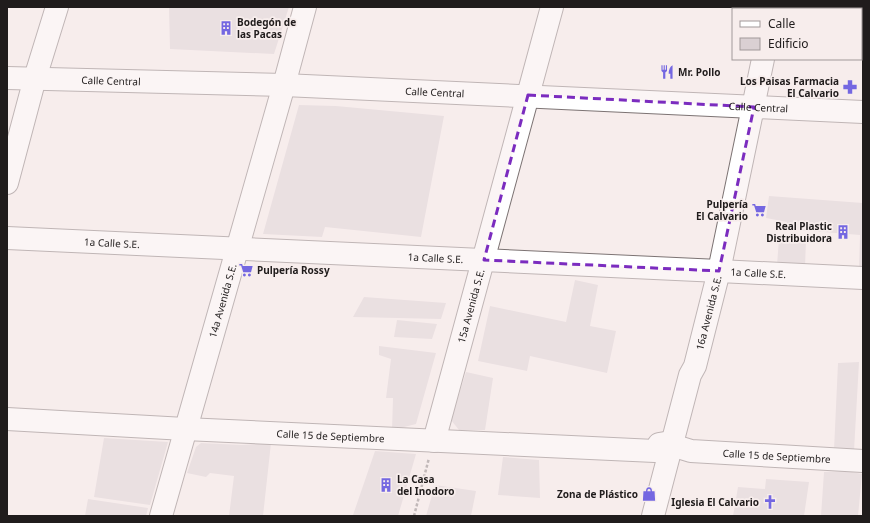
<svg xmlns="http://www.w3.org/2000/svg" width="870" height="523" font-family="'Noto Sans',sans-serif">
<rect width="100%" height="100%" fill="#f7edec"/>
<g fill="#dad0d3">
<polygon points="169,7 289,7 274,54 170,49"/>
<polygon points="299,105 336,106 444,116 421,237 325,227 322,237 263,234"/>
<polygon points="769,196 863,203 863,269 859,268 860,235 786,229 787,222 766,218"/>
<polygon points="779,239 806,240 805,267 777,265"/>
<polygon points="575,280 598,285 590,326 616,331 607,373 530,356 527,371 478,361 490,306 566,322"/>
<polygon points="364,297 446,303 441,319 353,317"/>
<polygon points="397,320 437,324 432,339 394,337"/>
<polygon points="379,346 436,353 416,424 392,430 393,398 386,398 391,359 379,355"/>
<polygon points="859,362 854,451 834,450 838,363"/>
<polygon points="466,372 493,378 485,430 459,430 451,420"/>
<polygon points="104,438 168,442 150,505 94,497"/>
<polygon points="201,443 242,445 271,443 263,516 229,516 234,476 210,473 206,477 187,473 196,447"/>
<polygon points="375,451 416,454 398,516 353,515"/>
<polygon points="503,457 539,460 540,498 498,495"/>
<polygon points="847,471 862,474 858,516 821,516 824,472"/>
<polygon points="766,479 809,482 804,516 733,516 738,487 765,489"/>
<polygon points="435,485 476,491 471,516 426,516"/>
<polygon points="88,499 148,508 146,516 85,516"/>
</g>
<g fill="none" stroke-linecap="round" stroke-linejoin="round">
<defs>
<g id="minor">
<polyline points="772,9 773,7"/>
<path id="s1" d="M 7,78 L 284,85 L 863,112"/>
<polyline points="7,183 35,78 57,7"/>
<path id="s2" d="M 7,238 L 719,271 L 863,278"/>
<path id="s3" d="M 7,419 L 185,429 L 655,451 L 659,444 L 665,443 L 691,451 L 863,461"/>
<path id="s4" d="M 434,441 L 552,7"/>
<path id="s5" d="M 161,516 L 284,85 L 305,7"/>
<path id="s6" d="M 653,516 L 690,375 L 695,366 L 719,271 L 763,59"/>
</g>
</defs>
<use href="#minor" stroke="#7c7373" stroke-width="24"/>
<polyline stroke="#817a7a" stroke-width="2.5" stroke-dasharray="3 2" stroke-linecap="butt" points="414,516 429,458"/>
<use href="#minor" stroke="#fff" stroke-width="22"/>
</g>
<path d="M0 0H870V523H0ZM 528,95 L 754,107 L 719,271 L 484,260 Z" fill="#f7edec" fill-opacity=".55" fill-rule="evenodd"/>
<path fill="none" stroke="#7b2cbf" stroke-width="3" stroke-dasharray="8 5" stroke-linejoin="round" d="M 528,95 L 754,107 L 719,271 L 484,260 Z"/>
<defs>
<symbol id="building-bare" viewBox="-9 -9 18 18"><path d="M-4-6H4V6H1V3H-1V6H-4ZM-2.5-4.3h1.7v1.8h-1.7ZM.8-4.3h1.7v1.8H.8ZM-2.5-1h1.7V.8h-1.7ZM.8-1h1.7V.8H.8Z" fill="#7467e1" stroke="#f7edec" stroke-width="2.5" paint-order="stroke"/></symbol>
<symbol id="restaurant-bare" viewBox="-9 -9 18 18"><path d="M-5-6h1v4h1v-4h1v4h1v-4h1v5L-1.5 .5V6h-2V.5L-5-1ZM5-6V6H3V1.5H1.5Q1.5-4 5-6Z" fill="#7467e1" stroke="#f7edec" stroke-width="2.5" paint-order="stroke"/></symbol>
<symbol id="pharmacy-bare" viewBox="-9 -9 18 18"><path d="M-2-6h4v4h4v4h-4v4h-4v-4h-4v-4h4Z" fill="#7467e1" stroke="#f7edec" stroke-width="2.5" paint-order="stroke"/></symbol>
<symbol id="supermarket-bare" viewBox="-9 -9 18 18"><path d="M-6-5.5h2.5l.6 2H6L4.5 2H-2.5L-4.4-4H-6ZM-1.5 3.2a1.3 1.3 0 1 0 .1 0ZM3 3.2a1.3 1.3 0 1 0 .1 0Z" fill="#7467e1" stroke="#f7edec" stroke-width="2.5" paint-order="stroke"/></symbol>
<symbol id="shop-bare" viewBox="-9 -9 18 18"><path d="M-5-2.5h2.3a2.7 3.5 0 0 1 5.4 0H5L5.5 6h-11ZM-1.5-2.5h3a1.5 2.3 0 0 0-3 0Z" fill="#7467e1" stroke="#f7edec" stroke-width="2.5" paint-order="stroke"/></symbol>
<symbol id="church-bare" viewBox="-9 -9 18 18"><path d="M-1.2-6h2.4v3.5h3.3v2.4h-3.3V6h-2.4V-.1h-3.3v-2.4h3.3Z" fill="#7467e1" stroke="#f7edec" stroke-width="2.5" paint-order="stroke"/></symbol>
</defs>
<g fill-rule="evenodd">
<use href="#building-bare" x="216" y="18" width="20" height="20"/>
<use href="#restaurant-bare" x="657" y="62" width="20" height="20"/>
<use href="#pharmacy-bare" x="840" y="77" width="20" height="20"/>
<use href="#supermarket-bare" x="749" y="200" width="20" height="20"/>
<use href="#building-bare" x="833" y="222" width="20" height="20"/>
<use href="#supermarket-bare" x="236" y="260" width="20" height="20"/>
<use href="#building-bare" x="376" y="475" width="20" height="20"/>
<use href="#shop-bare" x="639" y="484" width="20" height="20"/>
<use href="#church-bare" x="760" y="492" width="20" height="20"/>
</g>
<g text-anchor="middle" stroke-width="3.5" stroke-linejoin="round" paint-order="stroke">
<g font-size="10" font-weight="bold" fill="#201c1c" stroke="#f7edec" text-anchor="end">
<text x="237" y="26" text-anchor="start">Bodegón de<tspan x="237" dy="12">las Pacas</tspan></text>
<text x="678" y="76" text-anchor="start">Mr. Pollo</text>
<text x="839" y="85">Los Paisas Farmacia<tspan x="839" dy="12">El Calvario</tspan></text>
<text x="748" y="208">Pulpería<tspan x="748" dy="12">El Calvario</tspan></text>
<text x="832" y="230">Real Plastic<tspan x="832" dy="12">Distribuidora</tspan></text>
<text x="257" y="274" text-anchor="start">Pulpería Rossy</text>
<text x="397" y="483" text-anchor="start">La Casa<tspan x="397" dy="12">del Inodoro</tspan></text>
<text x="638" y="498">Zona de Plástico</text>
<text x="759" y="506">Iglesia El Calvario</text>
</g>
<g font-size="10" fill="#201c1c" stroke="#f7edec">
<text dy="4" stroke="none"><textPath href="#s1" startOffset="104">Calle Central</textPath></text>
<text dy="4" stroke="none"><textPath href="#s1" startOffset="428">Calle Central</textPath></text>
<text dy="4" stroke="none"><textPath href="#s1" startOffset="752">Calle Central</textPath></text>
<text dy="4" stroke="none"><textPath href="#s2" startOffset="105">1a Calle S.E.</textPath></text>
<text dy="4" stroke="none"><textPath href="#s2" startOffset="429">1a Calle S.E.</textPath></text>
<text dy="4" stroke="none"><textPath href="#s2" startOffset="752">1a Calle S.E.</textPath></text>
<text dy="4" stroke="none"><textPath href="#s5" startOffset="224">14a Avenida S.E.</textPath></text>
<text dy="4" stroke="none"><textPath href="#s4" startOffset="140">15a Avenida S.E.</textPath></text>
<text dy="4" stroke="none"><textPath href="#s6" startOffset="211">16a Avenida S.E.</textPath></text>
<text dy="4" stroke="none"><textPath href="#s3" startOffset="324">Calle 15 de Septiembre</textPath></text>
<text dy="4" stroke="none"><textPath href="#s3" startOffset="776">Calle 15 de Septiembre</textPath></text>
</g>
</g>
<rect width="870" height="523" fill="none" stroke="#201c1c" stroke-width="16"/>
<rect x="732" y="8" width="130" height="52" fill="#f7edec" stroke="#a19999"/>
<rect x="740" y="21" width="20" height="6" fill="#ffffff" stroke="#a19999"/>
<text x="768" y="28" font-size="12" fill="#201c1c">Calle</text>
<rect x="740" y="38" width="20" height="12" fill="#dad0d3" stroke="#a19999"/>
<text x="768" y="48" font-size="12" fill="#201c1c">Edificio</text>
</svg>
